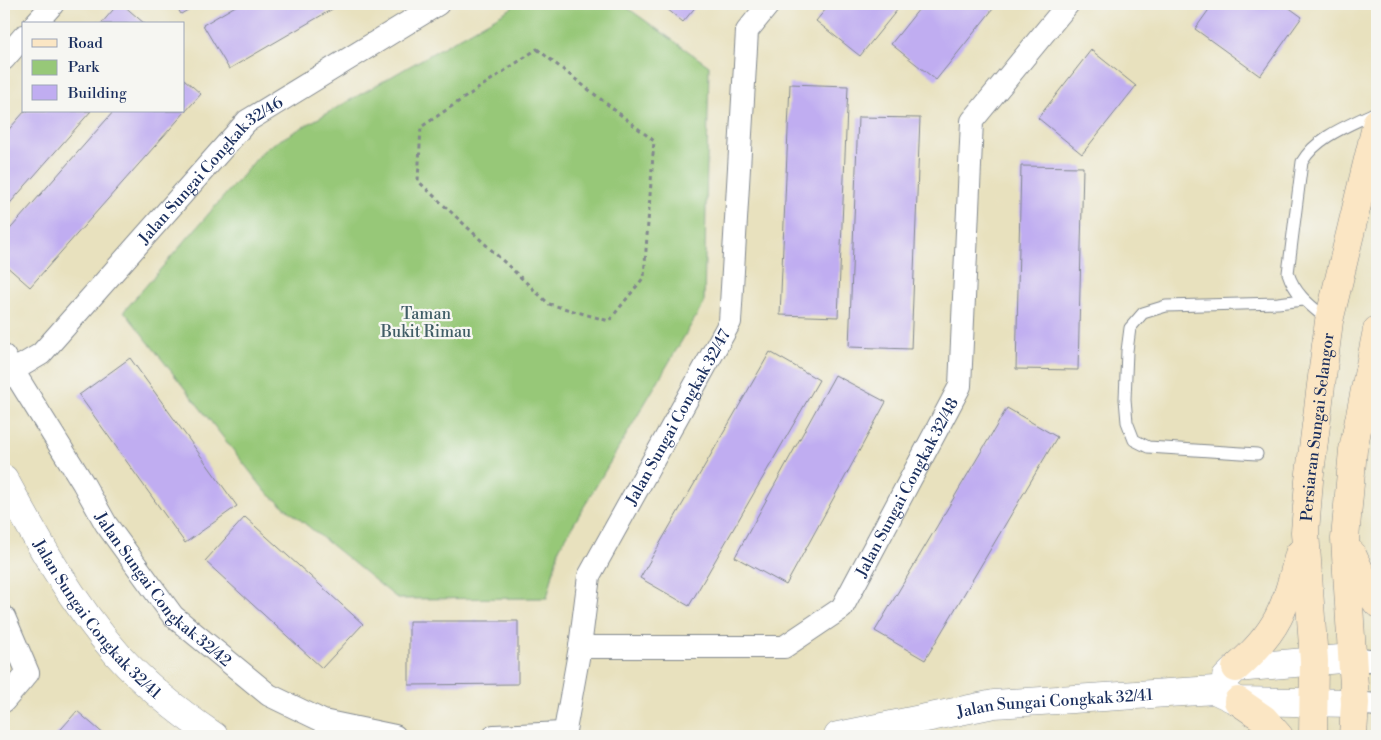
<svg xmlns="http://www.w3.org/2000/svg" width="1381" height="740" font-family="'Libre Bodoni',serif">
<rect width="100%" height="100%" fill="#f6f6f2"/>
<filter id="ink" filterUnits="userSpaceOnUse"><feTurbulence type="fractalNoise" baseFrequency=".02" numOctaves="2"/><feDisplacementMap in="SourceGraphic" scale="10" xChannelSelector="R" yChannelSelector="G"/><feConvolveMatrix kernelMatrix="1 2 1 2 8 2 1 2 1" color-interpolation-filters="sRGB"/></filter>
<filter id="wash" filterUnits="userSpaceOnUse"><feTurbulence type="fractalNoise" baseFrequency=".0096" numOctaves="4" result="noise"/><feDisplacementMap in="SourceGraphic" scale="20" xChannelSelector="R" yChannelSelector="G"/><feGaussianBlur stdDeviation="1.12" result="paint"/><feColorMatrix in="noise" values="0 0 0 0 0 0 0 0 0 0 0 0 0 0 0 0 0 1.4 0 .05"/><feComposite in="paint" operator="in"/></filter>
<g filter="url(#wash)">
<rect width="100%" height="100%" fill="#e8e1be"/>
<polygon fill="#97c878" stroke="#597c6b" points="515,4 622,4 709,66 704,303 559,549 547,598 398,599 266,492 124,311 266,148 510,9"/>
<g id="blocks">
<g fill="#c0adf1">
<polygon points="118,4 122,4 145,24 101,24"/>
<polygon points="175,4 198,4 181,14"/>
<polygon points="239,4 341,4 229,69 203,25"/>
<polygon points="661,4 698,4 683,22"/>
<polygon points="830,4 902,4 860,56 816,21"/>
<polygon points="923,4 997,4 936,80 891,44"/>
<polygon points="1213,4 1284,4 1302,17 1260,76 1195,29"/>
<polygon points="1091,50 1136,86 1082,154 1038,118"/>
<polygon points="184,79 201,94 30,287 4,264 4,236 114,111 184,111"/>
<polygon points="790,84 848,86 838,317 780,315"/>
<polygon points="25,111 91,111 4,210 4,135"/>
<polygon points="858,117 920,118 911,349 849,347"/>
<polygon points="1021,166 1083,167 1078,370 1016,369"/>
<polygon points="770,352 819,380 689,606 640,578"/>
<polygon points="130,358 237,506 185,543 79,395"/>
<polygon points="835,375 886,402 786,585 735,557"/>
<polygon points="1007,408 1057,437 925,660 875,631"/>
<polygon points="245,517 363,624 322,668 205,561"/>
<polygon points="409,621 518,621 518,684 409,685"/>
<polygon points="77,711 106,736 55,736"/>
</g>
</g>
</g>
<g filter="url(#ink)">
<use href="#blocks" fill-opacity="0" stroke="#82888e" stroke-width="1"/>
<g fill="none" stroke-linecap="round" stroke-linejoin="round">
<defs>
<g id="service">
<path d="M 1328,320 C 1311,306 1295,295 1288,273 L 1302,162 C 1317,136 1350,125 1376,112"/>
<polyline points="1257,454 1148,447 1134,440 1127,422 1125,399 1127,351 1130,328 1143,313 1166,306 1278,303 1303,300"/>
</g>
<g id="minor">
<polyline points="35,24 53,4"/>
<polyline points="4,59 24,36"/>
<path id="s1" d="M 4,356 L 83,483 L 106,524 L 173,616 L 269,695 L 323,721 L 395,736"/>
<path id="s2" d="M 4,376 L 41,354 L 247,121 L 438,4"/>
<polyline points="4,617 28,673 4,701"/>
<path id="s3" d="M 580,647 L 784,647 L 842,608 L 960,386 L 972,121 L 1068,4"/>
<polyline points="1352,658 1377,661"/>
<polyline points="1355,703 1377,705"/>
<polyline points="494,736 563,733"/>
<path id="s4" d="M 564,736 L 580,647 L 589,576 L 730,322 L 747,31 L 769,4"/>
</g>
<g id="tertiary">
<path id="s5" d="M 4,479 C 37,540 72,603 118,655 C 146,686 180,713 214,736"/>
<polyline points="1226,678 1236,668 1352,658"/>
<path id="s6" d="M 838,736 L 994,704 L 1215,690 L 1238,701 L 1355,703"/>
</g>
<g id="secondary">
<polyline points="1352,554 1369,591 1377,603"/>
<path d="M 1236,668 C 1279,630 1285,609 1299,554"/>
<polyline points="1238,701 1264,719 1279,736"/>
<path id="s7" d="M 1313,736 L 1314,661 L 1305,532 L 1309,481 L 1329,321 L 1377,122"/>
<polyline points="1353,736 1355,703 1345,539 1353,450 1377,330"/>
</g>
</defs>
<use href="#service" stroke="#82888e" stroke-width="13"/>
<use href="#minor" stroke="#82888e" stroke-width="24"/>
<use href="#tertiary" stroke="#82888e" stroke-width="29"/>
<use href="#secondary" stroke="#82888e" stroke-width="29"/>
<polygon stroke="#82888e" stroke-width="3" stroke-dasharray="4 4" stroke-linecap="butt" points="537,49 654,141 644,277 609,321 549,304 418,181 421,127"/>
<use href="#service" stroke="#fff" stroke-width="11"/>
<use href="#minor" stroke="#fff" stroke-width="22"/>
<use href="#tertiary" stroke="#fff" stroke-width="28"/>
<use href="#secondary" stroke="#fbe6c4" stroke-width="28"/>
</g>
</g>
<g text-anchor="middle" stroke-width="4.5" stroke-linejoin="round" paint-order="stroke">
<g font-size="16" fill="#1b2f5e" stroke="#f6f6f2">
<text dy="6" stroke="none"><textPath href="#s2" startOffset="294">Jalan Sungai Congkak 32/46</textPath></text>
<text dy="6" stroke="none"><textPath href="#s4" startOffset="344">Jalan Sungai Congkak 32/47</textPath></text>
<text dy="6" stroke="none"><textPath href="#s7" startOffset="310">Persiaran Sungai Selangor</textPath></text>
<text dy="6" stroke="none"><textPath href="#s3" startOffset="411">Jalan Sungai Congkak 32/48</textPath></text>
<text dy="6" stroke="none"><textPath href="#s1" startOffset="284">Jalan Sungai Congkak 32/42</textPath></text>
<text dy="6" stroke="none"><textPath href="#s5" startOffset="169">Jalan Sungai Congkak 32/41</textPath></text>
<text dy="6" stroke="none"><textPath href="#s6" startOffset="220">Jalan Sungai Congkak 32/41</textPath></text>
</g>
<g font-size="16" fill="#405d66" stroke="#f6f6f2">
<text x="426" y="319">Taman<tspan x="426" dy="18">Bukit Rimau</tspan></text>
</g>
</g>
<rect width="1381" height="740" fill="none" stroke="#f6f6f2" stroke-width="20"/>
<rect x="22" y="22" width="162" height="90" fill="#f6f6f2" stroke="#9ea6b7"/>
<rect x="32" y="39" width="25" height="8" fill="#fbe6c4" stroke="#9ea6b7"/>
<text x="68" y="48" font-size="15" fill="#1b2f5e">Road</text>
<rect x="32" y="60" width="25" height="15" fill="#97c878" stroke="#9ea6b7"/>
<text x="68" y="72" font-size="15" fill="#1b2f5e">Park</text>
<rect x="32" y="85" width="25" height="15" fill="#c0adf1" stroke="#9ea6b7"/>
<text x="68" y="98" font-size="15" fill="#1b2f5e">Building</text>
</svg>
